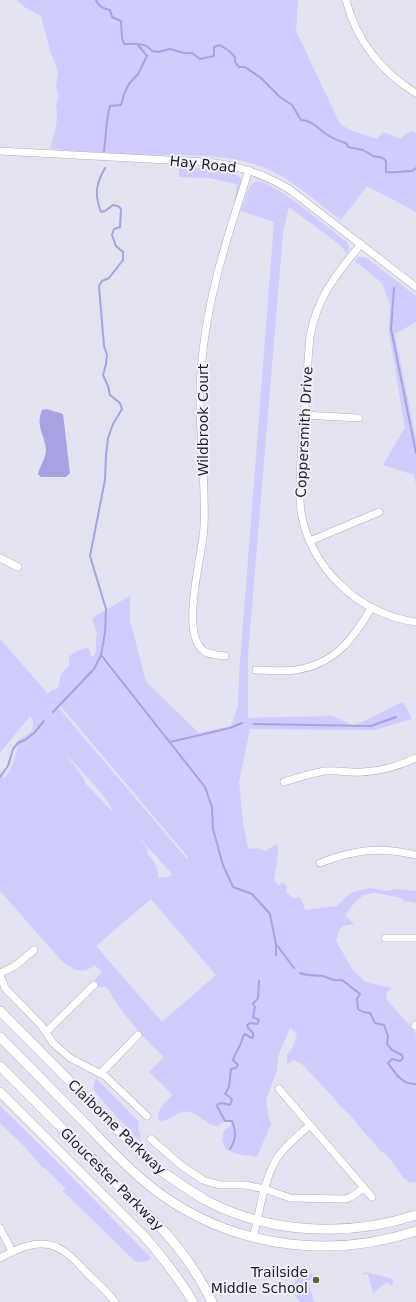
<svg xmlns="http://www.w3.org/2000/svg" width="416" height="1302" font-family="'DejaVu Sans',sans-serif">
<rect width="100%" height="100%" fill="#e3e2f1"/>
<g fill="#cfccfe" fill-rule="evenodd">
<path d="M 16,0 L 298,0 L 296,31 L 340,124 L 350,130 L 377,139 L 383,132 L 401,139 L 405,134 L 411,131 L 416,133 L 416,212 L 367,186 L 341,220 C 314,200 289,176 257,165 C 222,153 184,156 148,155 C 115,154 83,151 50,149 C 55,133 59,120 56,104 L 59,97 L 56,87 L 58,73 L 56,65 L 51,54 L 41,16 L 26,8 Z"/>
<path d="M 179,167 C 194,168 227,166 238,176 C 240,177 241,181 243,184 L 234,208 L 237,184 L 208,178 L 179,177 Z"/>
<path d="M 258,181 C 281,186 326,227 347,242 L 349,248 L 347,254 L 340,245 L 289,207 L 283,233 L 248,655 L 248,718 L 333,716 L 354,726 L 403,702 L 412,719 L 374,730 L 250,729 L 239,782 L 243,822 L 248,848 L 252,849 L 258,848 L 265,851 L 268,850 L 277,844 L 278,854 L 274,880 L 280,886 L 281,883 L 284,883 L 287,887 L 286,892 L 293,898 L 300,898 L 302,900 L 305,910 L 337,906 L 346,897 L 353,892 L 369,888 L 387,891 L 395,889 L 416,891 L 416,903 L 404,901 L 401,898 C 369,891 366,887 345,915 L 354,924 L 342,926 L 339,930 L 336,941 L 353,970 L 365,982 L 391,988 C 387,992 385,994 387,1000 L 416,1033 L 415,1035 L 416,1037 L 416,1182 L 409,1183 L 406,1179 L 404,1179 L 390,1159 L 386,1154 L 379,1150 L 373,1141 L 366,1135 L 352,1117 L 339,1105 L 332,1096 L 301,1063 L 293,1060 L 290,1063 L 287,1063 L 287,1055 L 293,1047 L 297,1034 L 290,1028 L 278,1056 L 277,1070 L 266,1100 L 269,1119 L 271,1124 L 257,1157 L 237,1154 L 226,1149 L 222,1140 L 224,1130 L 231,1126 L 231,1122 L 228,1121 L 221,1123 L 219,1126 C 207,1127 201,1114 190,1112 C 176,1110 171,1121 160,1121 C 154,1112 165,1102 172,1096 L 170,1092 L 149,1072 L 164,1057 C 142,1037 123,1015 108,989 L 106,987 L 99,987 L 93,981 L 102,972 L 94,965 C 84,976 72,969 62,961 L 0,891 L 0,771 L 4,779 L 12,767 L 18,746 L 16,743 C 20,735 32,737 33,725 C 33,721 33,719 30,716 L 0,753 L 0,639 L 48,694 L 52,690 L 58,688 L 61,674 L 69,666 L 69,657 C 74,651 80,650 87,648 L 90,650 L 91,656 L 94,656 C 98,648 94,641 97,634 L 92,619 L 97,615 L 130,596 L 130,620 L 146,682 L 199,733 L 231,726 L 238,706 L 239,676 L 274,222 L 241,211 C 245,201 247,183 258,181 ZM 59,704 L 188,857 L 187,859 L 57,706 ZM 64,752 C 73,762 112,802 113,812 L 85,783 L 83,777 ZM 136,834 L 172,874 L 169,877 L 158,878 C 159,869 154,860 147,853 L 148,850 ZM 151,899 L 216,975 L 162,1022 L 96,946 Z"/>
<polygon points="359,257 365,257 368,259 416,296 416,322 395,334 416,439 416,484 414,475 383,465 405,428 389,332 390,304 382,283 355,261"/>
<polygon points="96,1078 139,1122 138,1129 141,1136 140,1139 137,1139 95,1092 93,1087"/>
<path d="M 0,1106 L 49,1154 L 151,1258 C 145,1263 142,1263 135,1261 L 62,1190 L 66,1189 L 45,1168 L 43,1168 L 24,1146 L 0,1123 Z"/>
<path d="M 306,1272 L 310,1272 L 314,1277 L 313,1279 L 308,1280 L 314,1302 L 300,1302 L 293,1292 C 292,1284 299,1275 306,1272 Z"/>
<polygon points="365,1272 390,1278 393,1281 393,1284 391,1286 387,1282 373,1293 368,1274 362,1275"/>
</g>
<path fill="#a8a2e2" d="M 47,409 L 63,414 L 70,473 L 66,477 L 41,477 L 38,474 C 40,466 46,458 46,450 C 45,435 35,426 42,410 Z"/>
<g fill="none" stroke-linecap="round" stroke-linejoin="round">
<g stroke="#a8a2e2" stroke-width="2">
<path d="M 96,0 C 99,7 103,8 110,10 L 112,17 L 121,21 L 122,38 L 124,44 C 134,44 146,42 152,51 L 158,52 L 170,49 L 184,53 L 192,53 L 200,59 L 214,56 L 214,47 L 220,45 L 229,51 L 235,57 L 235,62 L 239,67 L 245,67 L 261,78 L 280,97 L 292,105 L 301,120 C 311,120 318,128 326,134 C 332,138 338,141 346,143 L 348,147 L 363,150 L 373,156 L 383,158 L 386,161 L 386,172 C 395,173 403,171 412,171 L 416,168"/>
<path d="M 104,151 C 106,137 106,119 110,106 L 121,105 L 124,94 L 129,84 L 138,74 L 147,56 L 138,45"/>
<path d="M 105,168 C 96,184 94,194 101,212 L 105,211 L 113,205 L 118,206 L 121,209 L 120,227 L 114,229 L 112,235 L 116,246 L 123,252 L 123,260 L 109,278 L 102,281 L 99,286 L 104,346 L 107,355 L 106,364 L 103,375 L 108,386 L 110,395 L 120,403 L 122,409 L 113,424 L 108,438 L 106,455 L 105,480 L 90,556 L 106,609 L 105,633 L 101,655 L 205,787 L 212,807 L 213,829 L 223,865 L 233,887 L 252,894 L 270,914 L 276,944 L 294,968"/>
<polyline points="394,288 391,329 416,453"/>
<polyline points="53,712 94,669 101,655"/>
<polyline points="254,724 371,726 396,717"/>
<polyline points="170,742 230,728 242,723"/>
<polyline points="0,777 8,766 13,749 18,743 25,740 34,733 44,721"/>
<polyline points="276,955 276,944"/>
<path d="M 300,973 C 307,976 315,975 323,976 C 332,979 332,981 342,980 L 360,994 L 357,999 L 358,1009 L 363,1012 L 370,1013 L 375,1023 L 384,1025 L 388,1036 L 387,1044 L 392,1050 L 402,1055 L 403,1058 L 400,1061 L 392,1059 L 388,1063 C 395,1073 402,1085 416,1084"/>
<path d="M 230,1149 C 236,1140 236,1130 232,1121 L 225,1121 L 217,1106 L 218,1104 L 222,1103 L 230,1105 L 232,1100 L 230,1097 L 225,1094 L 229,1087 L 231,1069 L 236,1068 L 238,1065 L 233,1060 C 235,1052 242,1045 243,1036 L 245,1034 L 251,1038 L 253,1037 L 253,1033 L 248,1028 L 247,1025 L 250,1023 L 257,1024 L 259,1020 L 253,1017 L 255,1007 L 253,1004 L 258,998 L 259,981"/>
</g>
<defs>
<g id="minor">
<path d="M 346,0 C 356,40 381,72 416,93"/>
<path d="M 0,151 L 204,162 C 236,164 262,173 289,189 L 416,287"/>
<path d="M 361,244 C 336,275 318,295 310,336 C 307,371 305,407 302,442 C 301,465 298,489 301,512 C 311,569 359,614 416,622"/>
<polyline points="304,415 359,418"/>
<polyline points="310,541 379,512"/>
<polyline points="0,558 18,567"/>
<path d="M 225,656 C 218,655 210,655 204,651 C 179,633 203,554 204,527 C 206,481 199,434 200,388 C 203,310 225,243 249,170"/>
<path d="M 256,670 C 269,670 283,672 296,670 C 334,664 353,640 371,608"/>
<path d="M 284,782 C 297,778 311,773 325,771 C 338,770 350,773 362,772 C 381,771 399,766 416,758"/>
<path d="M 320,863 C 354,850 380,846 416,855"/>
<polyline points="385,938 416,938"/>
<polyline points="0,973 15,966 34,950"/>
<polyline points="0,975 5,988 41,1025 53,1043 70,1058 105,1076 147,1116"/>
<polyline points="415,1026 416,1025"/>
<polyline points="46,1032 94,985"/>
<polyline points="101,1073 138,1035"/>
<polyline points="279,1089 372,1197"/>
<polyline points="151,1139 182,1166 203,1180 212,1183 221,1185 245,1185 265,1189 290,1198 345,1199 351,1197 364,1188"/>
<polyline points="0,1228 12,1251"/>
<path d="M 253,1238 C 259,1214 264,1179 277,1158 C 286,1145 299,1135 310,1125"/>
<path d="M 0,1258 C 18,1248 41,1237 62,1250 C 71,1255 79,1265 87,1273 C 96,1282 107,1291 115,1302"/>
</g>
<g id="major">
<path d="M 0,1011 L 153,1165 C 171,1178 189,1191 209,1202 C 272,1234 349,1237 416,1215"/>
<path d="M 0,1037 C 29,1066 58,1096 87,1125 C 107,1146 127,1168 150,1186 C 225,1246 326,1261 416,1231"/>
<path d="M 0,1066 L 163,1230 C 183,1252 199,1275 212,1302"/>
<path d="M 0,1092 L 145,1237 C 163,1258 179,1278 193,1302"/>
</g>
</defs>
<use href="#minor" stroke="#afaebd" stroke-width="8"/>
<use href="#major" stroke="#afaebd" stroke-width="10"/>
<use href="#minor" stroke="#fff" stroke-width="7"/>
<use href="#major" stroke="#fff" stroke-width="9"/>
</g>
<circle fill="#646330" stroke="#f0f0ff" stroke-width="1.5" cx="316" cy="1280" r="4"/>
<g text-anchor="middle" stroke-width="4" stroke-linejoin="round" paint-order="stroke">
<g font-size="14" fill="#1e1e23" stroke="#f0f0ff">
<text transform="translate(203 164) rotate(6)" y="5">Hay Road</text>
<text transform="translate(203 420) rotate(-90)" y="5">Wildbrook Court</text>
<text transform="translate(304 432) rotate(-87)" y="5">Coppersmith Drive</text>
<text transform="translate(117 1127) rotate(44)" y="5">Claiborne Parkway</text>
<text transform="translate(112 1179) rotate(45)" y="5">Gloucester Parkway</text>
</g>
<g font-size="14" fill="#1e1e23" stroke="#f0f0ff" text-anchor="end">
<text x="308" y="1277">Trailside<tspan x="308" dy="16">Middle School</tspan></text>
</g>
</g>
</svg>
